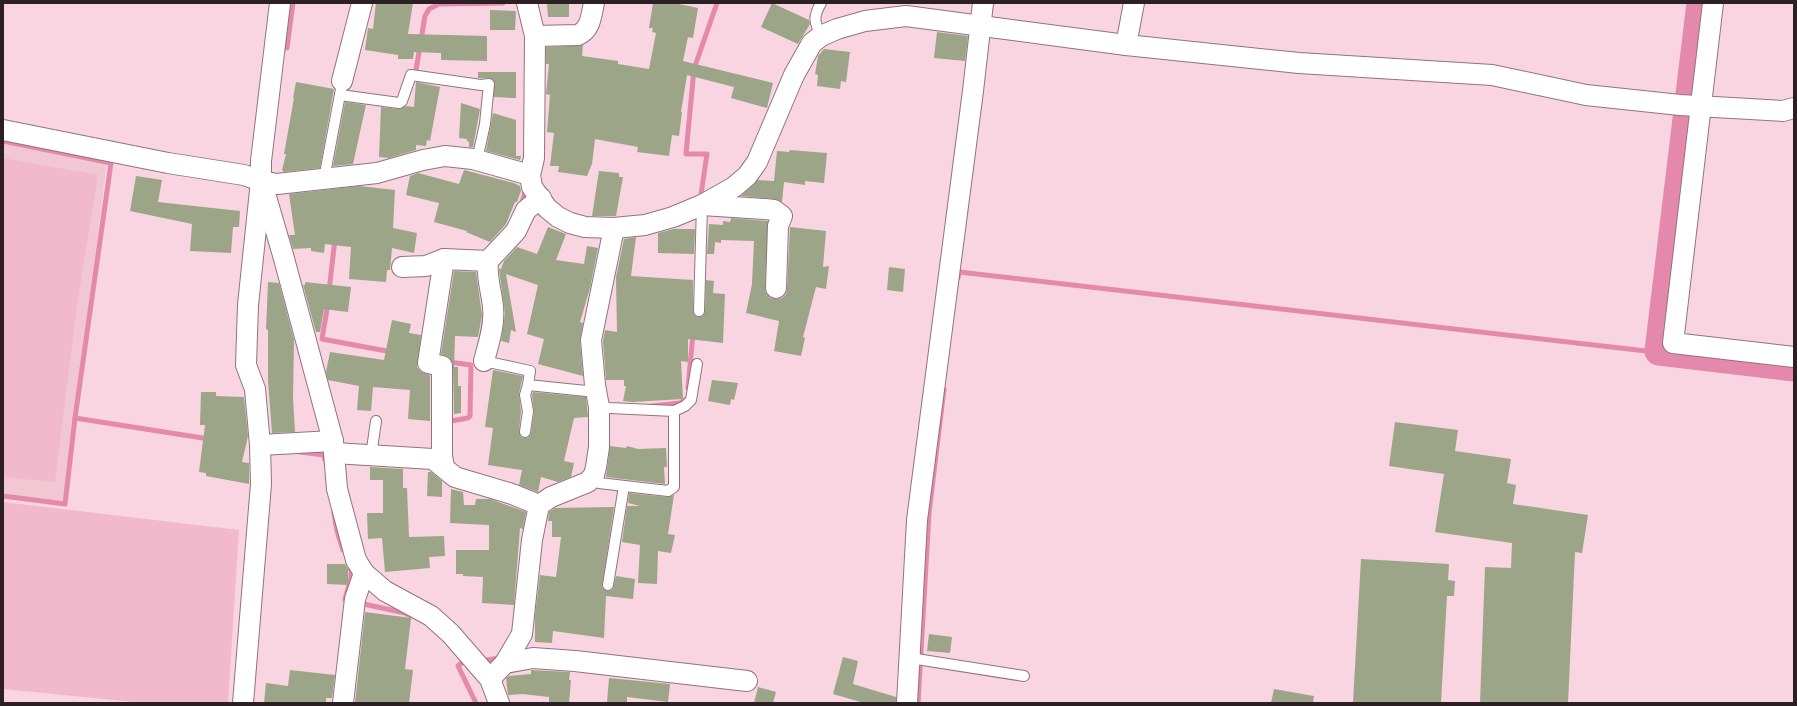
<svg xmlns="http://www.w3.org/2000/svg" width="1797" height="706" font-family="'Crimson Pro',serif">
<rect width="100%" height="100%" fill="#f8d5e0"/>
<polygon fill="#f1c7d4" points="3,140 107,161 64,501 3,497"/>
<g fill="#f2b9cc">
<polygon points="3,158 98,175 77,305 55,482 3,477"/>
<polygon points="3,502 239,530 228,703 144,703 3,689"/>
</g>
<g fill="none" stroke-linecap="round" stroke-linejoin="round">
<g stroke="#e489ab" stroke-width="5">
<polyline points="287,48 293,3"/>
<polyline points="415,76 425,16 429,9 439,4 503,3"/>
<polyline points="3,141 111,163 75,418 65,504 3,496"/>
<polyline points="700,201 707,154 686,154 694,69 717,3"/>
<polyline points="521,206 526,189"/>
<polyline points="958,278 959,272 1655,352 1659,351"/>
<polyline points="329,291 335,239"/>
<polyline points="328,303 322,339 392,352"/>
<polyline points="688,388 693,333"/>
<polyline points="652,406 680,403 685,400"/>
<polyline points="75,418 209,439"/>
<polyline points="448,425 451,421 468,418 470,416 471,365 449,362"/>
<polyline points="300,452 324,455 325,460"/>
<polyline points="334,513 337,531 343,550"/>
<path d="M 347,600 L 345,600 C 347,588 354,577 350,567"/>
<polyline points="359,603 405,613 411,616"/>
<polyline points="480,661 500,658"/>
<polyline points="469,662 464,661 458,666 476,703"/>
<polyline points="918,703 929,513 944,389"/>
</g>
<polyline stroke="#e489ab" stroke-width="29" points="1701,3 1659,351 1794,367"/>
</g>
<g fill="#9ca588">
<polygon points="376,3 413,3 408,34 487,36 487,61 441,60 441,53 414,52 413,59 398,59 398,55 365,50 368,28 373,29"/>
<polygon points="547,3 569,3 569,17 548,17"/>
<polygon points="653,3 674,3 698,8 693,38 688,37 683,61 773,83 767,108 731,98 734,87 687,75 681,112 682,112 679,136 672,135 669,156 637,152 638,147 595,139 592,164 587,176 558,172 559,166 550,166 554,133 547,132 550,95 546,94 549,64 546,64 546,47 583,45 582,56 618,61 618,64 649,69 656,33 652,32 653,28 649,28"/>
<polygon points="772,3 809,20 810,24 798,44 761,27"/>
<polygon points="490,10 516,11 515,30 490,30"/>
<polygon points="937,32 968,36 965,61 934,58"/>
<polygon points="824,49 850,52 846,82 841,81 840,89 817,86 818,75 815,74 818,56"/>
<polygon points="478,72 516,72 516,98 494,97 494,81 489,78 478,78"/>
<polygon points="296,82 334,89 320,168 284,172 282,170 286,154 284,154 294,98 293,98"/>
<polygon points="416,82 440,87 430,141 427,140 426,146 416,145 416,150 389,158 379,157 381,107 398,109 406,106 414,107"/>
<polygon points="345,102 366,105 353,164 333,166"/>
<polygon points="461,103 480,109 473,147 469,147 469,142 467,141 467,139 459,138"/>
<polygon points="493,113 516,120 516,156 521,156 520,160 486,151"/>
<polygon points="790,150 827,153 824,183 805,181 805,185 784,182 782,202 775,199 741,196 758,180 774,181 777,151 789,152"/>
<polygon points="464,170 514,183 520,186 521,191 517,202 515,202 506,224 490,242 466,232 467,231 434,222 439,203 406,195 410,176 418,173 459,184"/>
<polygon points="599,171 619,173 619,177 623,177 616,216 592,216"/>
<polygon points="136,176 162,180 158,202 240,211 239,227 233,227 231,253 190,251 192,224 130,211"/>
<polygon points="359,186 395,190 393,228 417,233 414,253 392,248 390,270 387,270 386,282 349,279 351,247 325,244 324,253 311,251 311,248 293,249 289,235 295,235 289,194"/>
<polygon points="731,218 768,221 765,288 766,293 770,298 775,299 782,298 786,294 787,289 790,227 826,231 823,267 829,266 826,289 816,287 803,337 805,338 801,356 774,351 779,321 746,313 752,284 754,241 721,240 721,243 715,242 714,254 707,254 709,224 723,225 723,221 730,222"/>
<polygon points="548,227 566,234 556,260 584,264 587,246 598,248 590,288 580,322 583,323 580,341 583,376 538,364 544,339 527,334 538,285 506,274 516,332 511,330 509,343 501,341 505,314 499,269 501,269 504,261 517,247 537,254"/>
<polygon points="674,229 695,229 694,254 658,253 658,233"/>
<polygon points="636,237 631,276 693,280 693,311 694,314 698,317 702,316 705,312 706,280 714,281 713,293 725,294 723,343 688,339 688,362 681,361 683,399 632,402 623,401 626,386 624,386 624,380 606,380 603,341 605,330 617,332 616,277 624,239"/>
<polygon points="889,267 905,269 903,292 887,290"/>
<polygon points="454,271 476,272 482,315 478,337 455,336 454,367 458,367 458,386 461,386 461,413 454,414 453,366 449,357 441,354"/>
<polygon points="268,282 279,283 294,340 293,398 295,432 272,433 268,381 268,330 266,329"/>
<polygon points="305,282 351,287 348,312 324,309 320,332 316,332 303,285 305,285"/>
<polygon points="392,320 411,324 409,333 421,335 417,367 421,372 430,375 430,421 408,419 410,390 373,387 371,411 357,410 359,386 328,380 326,372 330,352 384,360"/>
<polygon points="493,370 523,376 519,393 521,411 519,431 521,437 524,438 528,438 531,433 534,412 532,395 533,392 586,397 588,417 574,418 564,461 574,463 571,477 558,482 541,477 538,492 519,485 522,470 488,465 493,428 485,427"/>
<polygon points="712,380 738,383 734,400 731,399 730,405 708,401"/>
<polygon points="201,392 216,392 216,396 244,397 248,436 242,462 249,463 249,484 206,476 206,473 199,472 205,425 200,425"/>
<polygon points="1395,422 1458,430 1455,451 1511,459 1507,483 1516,485 1513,504 1588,515 1582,553 1575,552 1568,703 1480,703 1485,567 1511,568 1512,543 1435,532 1444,474 1389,466"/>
<polygon points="610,446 626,448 627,446 638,449 666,448 667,467 664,467 665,484 606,477"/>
<polygon points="370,467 403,469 403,488 407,488 409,537 444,536 445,556 429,557 430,568 385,572 382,538 368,539 367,513 383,513 383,480 370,480"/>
<polygon points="428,472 431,472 442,481 442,497 427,496"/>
<polygon points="451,489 463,492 464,505 475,505 476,499 490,499 526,512 523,529 520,528 514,605 482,603 483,577 463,576 463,574 456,574 456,550 489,550 489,525 450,523"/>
<polygon points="629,493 667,497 674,495 668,534 675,535 671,553 658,551 657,584 638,583 640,545 622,542 627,506 640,506 628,503"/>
<polygon points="614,507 602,587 607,591 613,589 616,576 635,579 633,599 606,596 604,638 553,631 552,643 535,642 535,616 540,575 556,577 561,537 552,537 552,521 548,521 549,512 555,508"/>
<polygon points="1361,559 1449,564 1448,580 1455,581 1454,596 1447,596 1441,703 1353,703"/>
<polygon points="327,564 345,564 348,569 348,585 327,584"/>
<polygon points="365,612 411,618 405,669 413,670 409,703 355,703"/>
<polygon points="929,634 952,637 950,653 927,651"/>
<polygon points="843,657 858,661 853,684 896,697 896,703 864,703 833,694"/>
<polygon points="290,670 335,675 332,698 326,698 326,703 264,703 266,683 288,686"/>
<polygon points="531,670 570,672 569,680 571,680 569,703 549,703 549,697 522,694 508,695 506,678 509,676 531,674"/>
<polygon points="609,678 670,684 668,702 627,697 627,703 607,703"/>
<polygon points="758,687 776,692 773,703 754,703"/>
<polygon points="1274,689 1314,696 1313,703 1271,703"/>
</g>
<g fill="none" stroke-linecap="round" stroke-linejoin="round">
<defs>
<g id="lane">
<path d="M 821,36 C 814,21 813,17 821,3"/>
<polyline points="340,95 399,103 402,101 411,75 481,85 489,84 485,124 477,160"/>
<polyline points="324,179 341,89"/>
<polyline points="699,311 702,205"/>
<polyline points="484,361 530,371 528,385 596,392"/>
<polyline points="674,411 685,406 691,400 697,364"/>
<polyline points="525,432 528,411 525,395 528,385"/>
<polyline points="371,456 376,421"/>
<polyline points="591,478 599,483 668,491 674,487 674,411 610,408 599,407"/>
<polyline points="608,585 624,486"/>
<polyline points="910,658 1024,676"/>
</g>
<g id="street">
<polyline points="527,3 535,36 534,158 530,175 532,187 547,208 558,217 570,223 585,227 614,228 645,225 673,217 702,205 734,187 747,176 757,162 794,75 812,43 821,36 837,29 865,21 906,16 1126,45 1299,63 1492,75 1586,95 1680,105 1783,111 1794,108"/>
<polyline points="1713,3 1673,343 1794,357"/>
<path d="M 535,36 L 578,35 C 591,29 591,16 594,3"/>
<polyline points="1126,45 1134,3"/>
<polyline points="342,81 362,3"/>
<polyline points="3,130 168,163 244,175 261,181 277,184 377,173 423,160 445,156 473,159 530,175"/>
<polyline points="264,190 283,255 333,441 337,489 356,560 364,573 385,591 431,616 451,634 490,679 499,703"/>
<polyline points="702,205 765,209 774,210 782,216 778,226 776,288"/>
<polyline points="402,267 426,266 444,259"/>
<path d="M 484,361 C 488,345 495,325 493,308 C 492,292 486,278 488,261"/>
<polyline points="260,445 333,441"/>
<polyline points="334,453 433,459 455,477 512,494 539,505"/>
<polyline points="444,467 442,456 442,366 428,363 444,259 488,261 516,231 526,210 541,198"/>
<polyline points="505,663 533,658 575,661 747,681"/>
<polyline points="490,679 505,663 522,634 532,540 539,505 551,497 588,482 594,475 596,467 599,447 599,407 595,385 591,340 614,228"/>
<polyline points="243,703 261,484 260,445 255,389 246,365 248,305 261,181 261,161 280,3"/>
<polyline points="343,703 355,599 364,573"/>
<polyline points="907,703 917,520 973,91 983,3"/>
</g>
</defs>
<use href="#lane" stroke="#92737d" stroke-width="12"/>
<use href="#street" stroke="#92737d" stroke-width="22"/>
<use href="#lane" stroke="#fff" stroke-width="10"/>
<use href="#street" stroke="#fff" stroke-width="20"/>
</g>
<rect width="1797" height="706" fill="none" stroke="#2c2024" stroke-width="8"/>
</svg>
